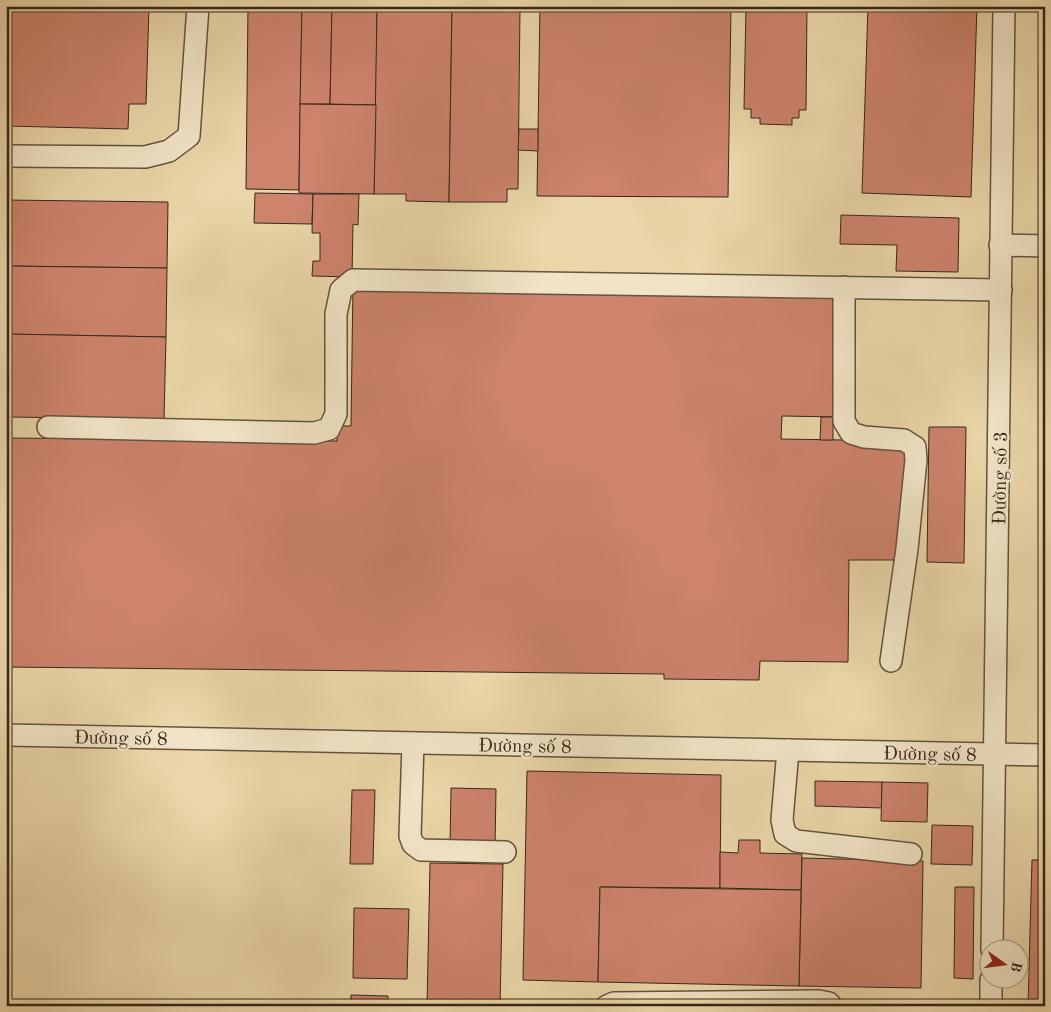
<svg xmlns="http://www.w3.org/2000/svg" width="1051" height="1012" font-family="'Old Standard TT',serif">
<rect width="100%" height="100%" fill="#ead6a8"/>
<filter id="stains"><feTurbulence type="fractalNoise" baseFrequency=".004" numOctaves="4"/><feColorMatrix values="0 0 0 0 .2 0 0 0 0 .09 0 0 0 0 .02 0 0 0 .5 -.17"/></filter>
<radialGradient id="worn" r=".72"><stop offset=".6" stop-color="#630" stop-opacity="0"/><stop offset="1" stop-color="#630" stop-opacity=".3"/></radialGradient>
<g fill="#cd836c" stroke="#37271a">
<polygon points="6,6 149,7 146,104 129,104 128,129 6,126"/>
<polygon points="248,6 302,6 299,190 246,189"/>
<polygon points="302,6 332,6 330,104 300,104"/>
<polygon points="332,6 377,6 376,105 330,104"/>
<polygon points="377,6 452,6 449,202 406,201 406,194 374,194"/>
<polygon points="452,6 520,6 518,189 507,189 507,202 449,202"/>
<polygon points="540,6 731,6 728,197 537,196"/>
<polygon points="746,6 807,6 806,110 799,110 799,118 792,118 792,125 760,124 760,118 751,118 751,109 744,109"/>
<polygon points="868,6 977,6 971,197 862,193"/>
<polygon points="300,104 376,105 374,194 299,193"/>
<polygon points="519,129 538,129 538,151 518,150"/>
<polygon points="255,193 313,194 312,224 254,223"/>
<polygon points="313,194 359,194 358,225 353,224 352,277 312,276 313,261 320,261 320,233 312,233"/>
<polygon points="6,200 168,202 167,268 6,266"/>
<polygon points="841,215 959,218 958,272 896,271 897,245 840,244"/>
<polygon points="6,266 167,268 166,337 6,334"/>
<polygon points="353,283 838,289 837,417 782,416 781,439 905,441 904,560 849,560 848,662 760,661 759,680 664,679 664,674 6,667 6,438 337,441 337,426 351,426"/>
<polygon points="1043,294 1045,294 1045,386 1041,386"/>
<polygon points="6,334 166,337 164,419 6,417"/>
<polygon points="821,417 833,417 833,440 820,440"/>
<polygon points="929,427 966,427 964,563 927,562"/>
<polygon points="527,771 721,775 720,888 600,887 598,982 523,980"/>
<polygon points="815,781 882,782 882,808 815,806"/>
<polygon points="882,782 928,783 927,822 881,821"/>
<polygon points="451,788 496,789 495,847 450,846"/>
<polygon points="352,790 375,790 373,864 350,864"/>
<polygon points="932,825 973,826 972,865 931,864"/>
<polygon points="739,840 760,840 760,853 802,854 801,890 720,888 720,852 738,853"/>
<polygon points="802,858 923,861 921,988 799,986"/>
<polygon points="1032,860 1045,860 1045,1006 1028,1006"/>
<polygon points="430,863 503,864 500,1006 427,1006"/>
<polygon points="600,887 801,890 799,986 598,982"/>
<polygon points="955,887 974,887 973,979 954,978"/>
<polygon points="354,908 409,909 407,979 353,978"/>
<polygon points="351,995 388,996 388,1006 351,1006"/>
</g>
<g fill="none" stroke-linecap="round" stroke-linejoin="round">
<defs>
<g id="minor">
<polyline points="6,156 145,157 169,151 189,136 198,6"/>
<polyline points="1000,245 1045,246"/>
<polyline points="844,287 844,421 851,433 864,437 904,440 915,447 916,460 907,549 891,661"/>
<polyline points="48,427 314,433 329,429 336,414 336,314 341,290 353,280 1001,290"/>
<polyline points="6,735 1045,755"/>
<polyline points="413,743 410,836 413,844 421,850 505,852"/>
<polyline points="788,750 782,820 785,834 796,841 911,854"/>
<polyline points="992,950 1004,6"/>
<polyline points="607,1006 614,1003 819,1001 829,1003 831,1006"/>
<polyline points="991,1006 991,980"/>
</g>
</defs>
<use href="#minor" stroke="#64533e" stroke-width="24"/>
<use href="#minor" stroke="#f1e4c6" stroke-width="21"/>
</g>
<g text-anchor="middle" stroke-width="5" stroke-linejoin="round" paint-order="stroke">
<g font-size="19" fill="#37271a" stroke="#f1e4c6">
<text transform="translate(999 478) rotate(-89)" y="7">Đường số 3</text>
<text transform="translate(121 737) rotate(1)" y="7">Đường số 8</text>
<text transform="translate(525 745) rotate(1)" y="7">Đường số 8</text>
<text transform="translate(930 753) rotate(1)" y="7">Đường số 8</text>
</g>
</g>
<rect width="1051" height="1012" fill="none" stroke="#ead6a8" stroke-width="25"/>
<rect x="8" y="8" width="1036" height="997" fill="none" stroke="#37271a" stroke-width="2.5"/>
<rect x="12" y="12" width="1026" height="987" fill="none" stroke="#37271a"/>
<g transform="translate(1004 964) rotate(104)"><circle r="24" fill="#f1e4c6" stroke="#a79881"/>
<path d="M0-4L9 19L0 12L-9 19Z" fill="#8f2418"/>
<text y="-8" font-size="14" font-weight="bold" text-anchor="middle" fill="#37271a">B</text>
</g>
<rect width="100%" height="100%" filter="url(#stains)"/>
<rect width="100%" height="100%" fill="url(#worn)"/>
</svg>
